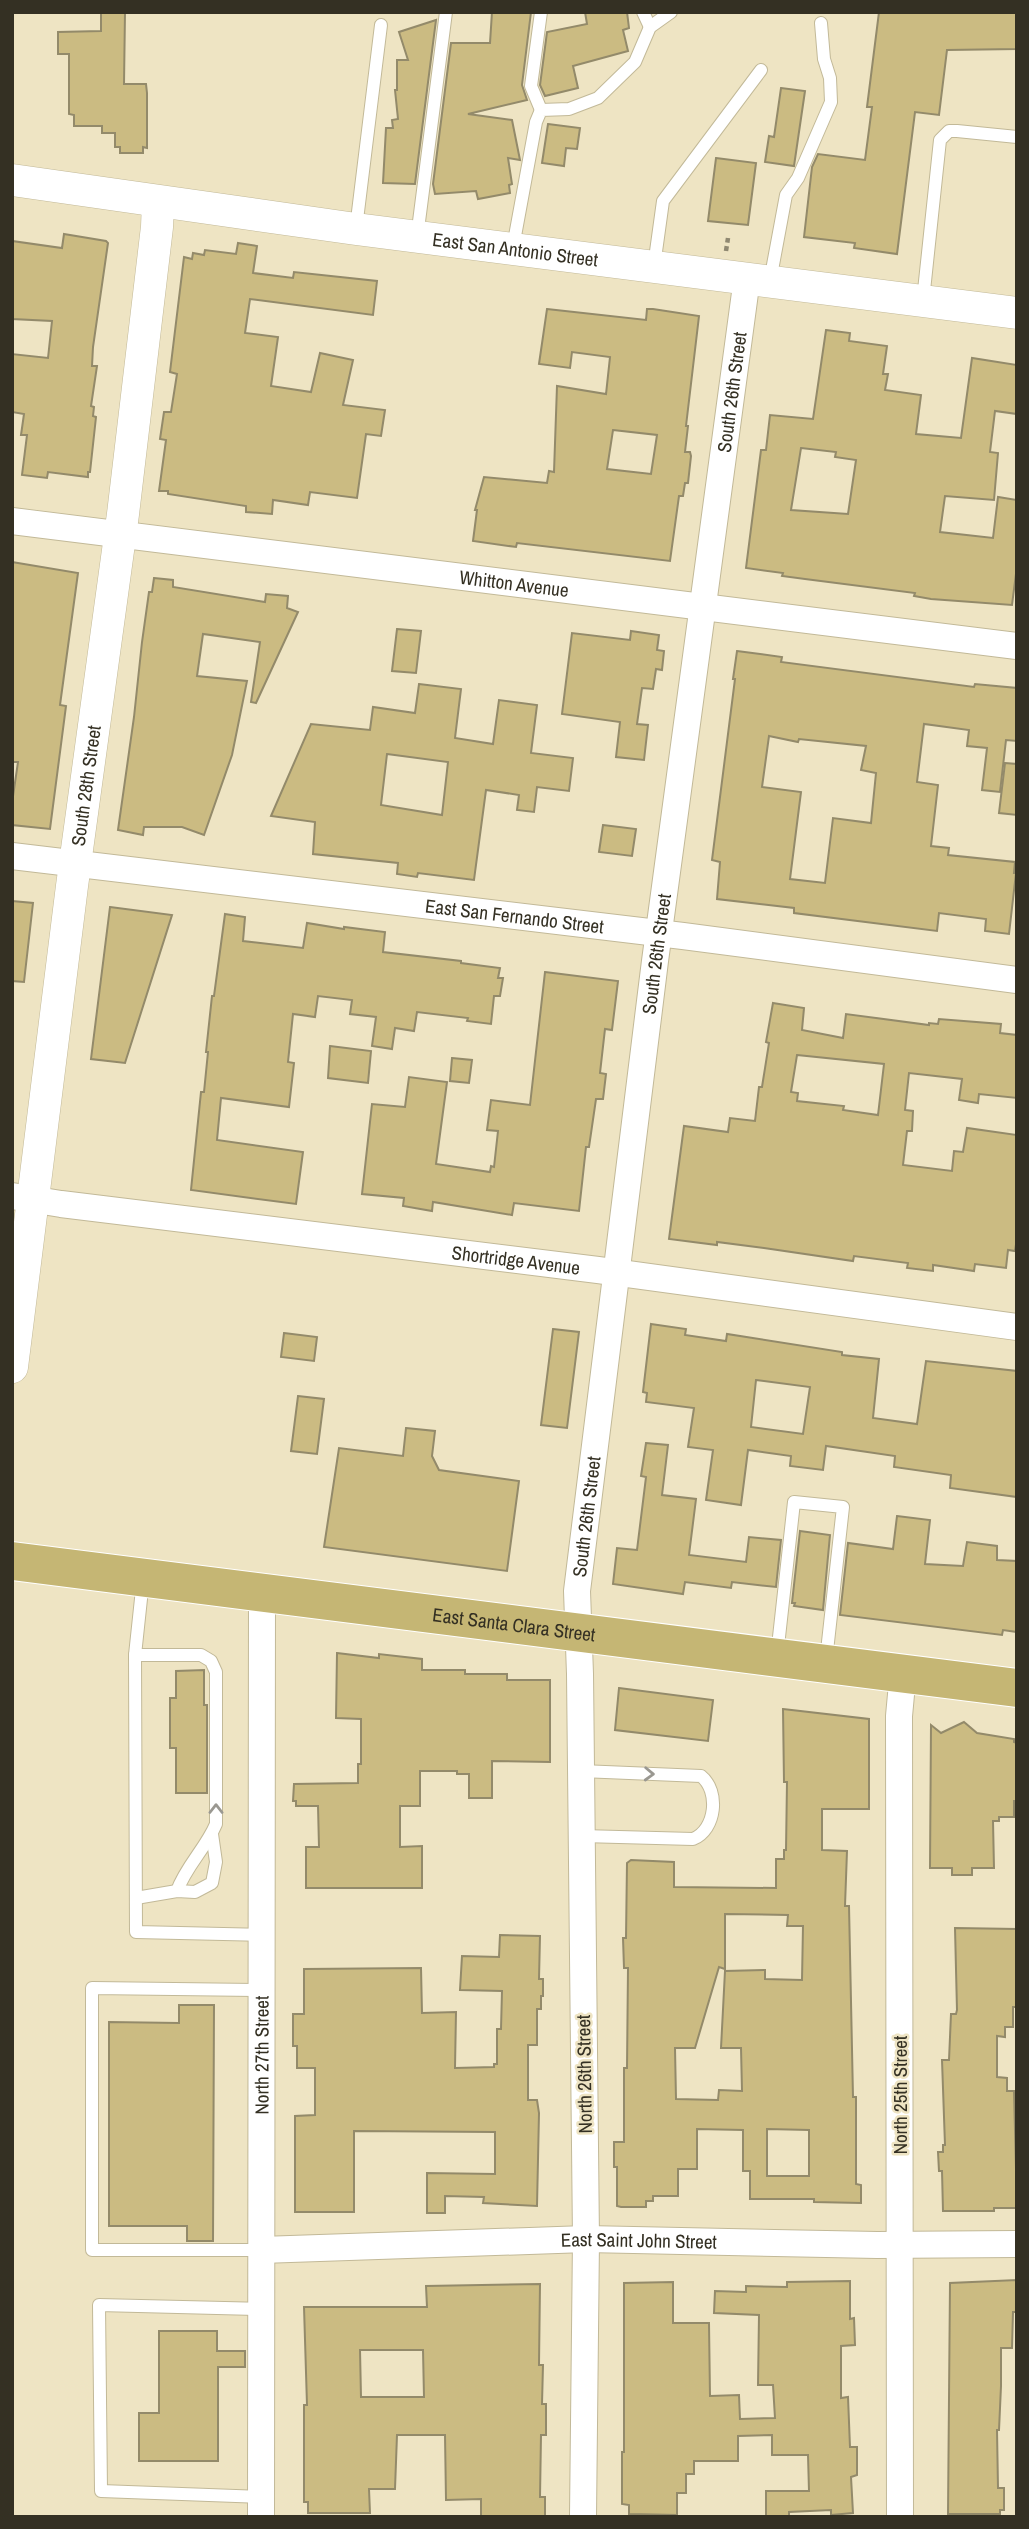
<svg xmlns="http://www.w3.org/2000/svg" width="1029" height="2529" font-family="'Archivo Narrow',sans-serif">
<rect width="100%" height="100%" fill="#eee4c3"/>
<g fill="#cbbb82" stroke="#938a6a" stroke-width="2" fill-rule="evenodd">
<polygon points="101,12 125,12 124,84 146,84 147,93 147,148 143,147 143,153 120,153 120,147 115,147 115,133 102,133 102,126 74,126 74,115 69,114 69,54 58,54 58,32 101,31"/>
<polygon points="492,12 531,12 522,85 527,100 468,114 512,120 520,160 508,158 512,184 509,185 510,193 478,199 476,191 435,194 433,184 451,43 490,43"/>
<polygon points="585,12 627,12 629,28 623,30 628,51 573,66 578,88 545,96 540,85 547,32 587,24"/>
<polygon points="879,12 1017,12 1017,49 947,50 939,115 915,112 897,254 854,248 855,243 804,237 812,167 818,154 865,160 872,107 867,107"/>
<polygon points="436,20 415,184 383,183 386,128 393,128 392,120 398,119 395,90 397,90 397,60 408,60 399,32"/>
<polygon points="781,88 805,91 794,166 765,162 769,136 774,137"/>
<polygon points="548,124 580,128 577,149 566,148 564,166 542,163"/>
<polygon points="716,158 756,163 748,225 708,221"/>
<polygon points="64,234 106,241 108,243 93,347 92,366 97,366 91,406 94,407 93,416 96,417 90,472 88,472 88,477 48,472 47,478 22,475 27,435 21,435 24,414 12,412 12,354 48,358 52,321 12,319 12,241 62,248"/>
<polygon points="238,243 257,246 253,273 293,278 294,272 377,281 373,315 250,299 245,333 278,337 271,386 311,392 320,353 353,360 343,405 385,410 381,436 366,434 357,498 310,492 308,505 273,500 272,514 246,512 246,506 168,494 168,491 159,491 166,440 160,439 164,412 171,412 177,374 170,372 184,257 192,259 193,253 204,255 205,250 236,254"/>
<path d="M 547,309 L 646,320 L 647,309 L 653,309 L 699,316 L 686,426 L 688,426 L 685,452 L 690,452 L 691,456 L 688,483 L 685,483 L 683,496 L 679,496 L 670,561 L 517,543 L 516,547 L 473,541 L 477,510 L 475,510 L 484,477 L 547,483 L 549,471 L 554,472 L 557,386 L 606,394 L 610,357 L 572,352 L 570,368 L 539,364 ZM 613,430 L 657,435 L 651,474 L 607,469 Z"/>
<path d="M 826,330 L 850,333 L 849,341 L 887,346 L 883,374 L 888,374 L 885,390 L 921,395 L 916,434 L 961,438 L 972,358 L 1017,365 L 1017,414 L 995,411 L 990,452 L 998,453 L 994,500 L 945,496 L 940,532 L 993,538 L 998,497 L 1017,500 L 1017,566 L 1012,605 L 931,599 L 914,596 L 915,593 L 805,579 L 782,576 L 783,573 L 746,568 L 761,450 L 766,450 L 770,415 L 813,419 ZM 801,448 L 836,452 L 835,457 L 856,460 L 848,514 L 791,510 Z"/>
<polygon points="12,562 78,573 60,705 66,706 50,829 12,825 12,803 18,762 12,762"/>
<polygon points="154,578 173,580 173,587 265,602 266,594 288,596 287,608 298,612 256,703 251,702 260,642 203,634 197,676 247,681 232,755 204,835 182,827 144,827 143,835 118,830 134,717 142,642 149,592 152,592"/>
<polygon points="397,629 421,631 416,673 392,671"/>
<polygon points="631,631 659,635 657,650 664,651 662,670 656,669 653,689 642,688 637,724 648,725 644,760 616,757 620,722 562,714 572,633 630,640"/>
<path d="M 737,651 L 782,657 L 781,662 L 974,687 L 975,684 L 1017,688 L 1017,741 L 1006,740 L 1000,792 L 982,790 L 987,748 L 967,746 L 969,730 L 924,724 L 917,782 L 938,785 L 931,846 L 949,848 L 948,855 L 1015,862 L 1014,873 L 1016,873 L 1009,934 L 985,931 L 986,919 L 939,913 L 937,931 L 794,913 L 794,908 L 717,899 L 720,862 L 712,860 L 735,679 L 733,679 ZM 769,736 L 798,742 L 799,739 L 866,746 L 861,770 L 876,773 L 871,823 L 833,818 L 825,883 L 790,879 L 801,792 L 762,787 Z"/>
<path d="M 419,684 L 461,689 L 455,738 L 493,744 L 499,700 L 537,705 L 531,753 L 573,758 L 569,791 L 537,787 L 534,812 L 517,810 L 519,795 L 486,790 L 474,880 L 418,873 L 417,877 L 397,874 L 398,863 L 313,854 L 315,822 L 271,816 L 311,724 L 370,730 L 373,707 L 415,713 ZM 387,754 L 448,762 L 442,815 L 381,805 Z"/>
<polygon points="1005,763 1017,764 1017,815 999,813"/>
<polygon points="603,825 636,829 632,856 599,852"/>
<polygon points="12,901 33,903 24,982 12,981"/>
<polygon points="110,907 172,915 125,1063 91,1059"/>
<polygon points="225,914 245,917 243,941 303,948 307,923 344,929 344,927 385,932 383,952 461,961 461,963 500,968 498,978 503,978 500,996 494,996 491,1024 467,1021 468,1018 417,1012 414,1031 395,1028 392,1049 372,1046 376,1017 350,1014 352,1000 318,996 315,1017 293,1014 288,1062 294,1063 289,1107 221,1098 217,1140 303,1152 296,1204 191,1190 201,1092 204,1092 208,1052 206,1052 212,996 214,996"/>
<polygon points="545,972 618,981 612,1030 605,1029 600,1073 606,1074 603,1099 596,1099 589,1147 586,1147 579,1211 514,1203 512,1215 433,1202 432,1211 403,1206 404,1198 362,1194 372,1104 405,1107 409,1077 447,1082 436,1164 490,1172 491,1166 494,1167 498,1131 487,1130 491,1100 530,1105"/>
<path d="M 773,1003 L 804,1008 L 802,1030 L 843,1038 L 846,1014 L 929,1025 L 929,1023 L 938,1024 L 939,1019 L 1001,1024 L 1000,1033 L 1017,1035 L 1017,1098 L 979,1094 L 978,1103 L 959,1100 L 962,1079 L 909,1073 L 905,1110 L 913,1111 L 912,1131 L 907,1131 L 903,1165 L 952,1171 L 954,1151 L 963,1152 L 967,1128 L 1017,1135 L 1017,1238 L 1015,1251 L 1008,1250 L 1006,1268 L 975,1264 L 974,1271 L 933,1265 L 933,1271 L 907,1268 L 908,1263 L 854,1256 L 853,1261 L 764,1248 L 717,1242 L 717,1245 L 669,1239 L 684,1126 L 728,1132 L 730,1118 L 755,1121 L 759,1087 L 762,1087 L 769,1043 L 766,1042 ZM 797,1055 L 884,1064 L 878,1115 L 843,1110 L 844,1106 L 797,1101 L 798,1093 L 791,1092 Z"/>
<polygon points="330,1046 371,1051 368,1083 328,1078"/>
<polygon points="452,1058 472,1060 469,1083 450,1081"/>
<path d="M 651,1324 L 686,1329 L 685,1335 L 726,1341 L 727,1334 L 842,1352 L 842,1355 L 879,1359 L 873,1418 L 917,1424 L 926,1361 L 1017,1371 L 1017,1497 L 950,1488 L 951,1475 L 894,1467 L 895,1456 L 826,1446 L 823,1470 L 790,1466 L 791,1456 L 748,1450 L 741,1505 L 706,1500 L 713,1450 L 688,1447 L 694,1408 L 646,1402 L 647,1393 L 643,1392 ZM 756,1380 L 810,1387 L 803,1434 L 751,1427 Z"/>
<polygon points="553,1329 579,1332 567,1428 541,1425"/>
<polygon points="284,1333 317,1337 314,1361 281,1357"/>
<polygon points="298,1396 324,1399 317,1454 291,1451"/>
<polygon points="406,1428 435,1431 432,1456 439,1470 519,1481 507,1571 324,1547 339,1448 403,1456"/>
<polygon points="646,1443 668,1445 662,1495 696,1499 689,1555 746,1562 749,1537 781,1540 776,1587 732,1582 731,1588 685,1582 683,1594 613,1584 617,1548 637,1550 646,1477 641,1476"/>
<polygon points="897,1516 930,1520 925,1564 963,1566 967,1542 997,1546 997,1560 1017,1561 1017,1632 1003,1630 1002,1635 840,1615 848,1543 893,1549"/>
<polygon points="800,1531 830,1535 823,1610 794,1606 795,1603 792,1603"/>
<polygon points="337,1653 379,1658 379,1654 422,1659 422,1670 465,1670 465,1674 507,1674 507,1680 550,1680 550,1762 492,1761 492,1798 469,1798 469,1774 457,1774 457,1771 420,1771 420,1806 400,1806 400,1847 422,1846 422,1888 306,1888 306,1847 319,1847 318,1806 296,1806 296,1801 293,1801 294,1784 358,1783 358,1764 361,1764 361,1719 336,1718"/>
<polygon points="204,1670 204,1705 207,1705 207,1793 176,1793 176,1748 170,1748 170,1698 176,1698 176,1671"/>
<polygon points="619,1688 713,1700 708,1741 615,1730"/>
<path d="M 783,1709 L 869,1719 L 869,1809 L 822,1809 L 822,1850 L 847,1851 L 845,1906 L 849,1906 L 853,2097 L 856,2097 L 856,2184 L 861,2185 L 861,2203 L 814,2202 L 814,2199 L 750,2199 L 750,2171 L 743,2171 L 743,2130 L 697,2129 L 697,2169 L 678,2169 L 678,2196 L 653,2196 L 653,2201 L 646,2201 L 646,2207 L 621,2207 L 617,2206 L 617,2167 L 614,2167 L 614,2142 L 624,2142 L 624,2068 L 627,2068 L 628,1968 L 624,1968 L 623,1938 L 626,1938 L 627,1863 L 631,1860 L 674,1862 L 674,1887 L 776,1888 L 776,1859 L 784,1859 L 784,1850 L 786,1850 L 787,1782 L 784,1782 ZM 725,1914 L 788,1915 L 787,1926 L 803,1926 L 802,1980 L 765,1979 L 765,1970 L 725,1971 L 721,2048 L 741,2048 L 742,2091 L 719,2090 L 718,2100 L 676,2099 L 675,2048 L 695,2048 L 719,1967 L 725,1969 ZM 767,2129 L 809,2130 L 809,2176 L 767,2176 Z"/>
<polygon points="964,1722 977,1733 1014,1739 1014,1742 1017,1743 1017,1801 1014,1801 1014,1817 999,1817 999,1821 993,1821 994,1868 972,1868 972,1875 952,1875 952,1868 930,1868 931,1725 941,1733"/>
<polygon points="955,1928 1017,1929 1017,2007 1013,2007 1013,2027 1005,2027 1005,2037 997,2036 997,2077 1007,2078 1007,2091 1014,2091 1017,2208 994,2208 994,2211 943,2211 942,2171 939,2171 938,2152 943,2152 943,2145 945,2145 942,2060 949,2060 951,2014 956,2014 957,2010"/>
<polygon points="500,1935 540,1936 539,1979 543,1979 543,1996 541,1996 541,2009 537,2009 537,2045 528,2045 528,2100 537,2100 539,2113 537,2206 483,2203 484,2197 445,2196 445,2213 427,2213 427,2173 495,2174 495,2132 354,2131 354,2212 295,2212 295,2116 315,2115 315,2068 297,2068 297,2046 293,2046 293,2014 304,2014 304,1969 421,1968 422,2013 456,2012 455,2068 494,2067 494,2064 497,2064 497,2029 501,2029 502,1991 460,1990 462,1956 499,1957"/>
<polygon points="179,2005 214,2005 213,2241 187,2241 187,2226 109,2226 109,2022 179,2023"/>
<polygon points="1017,2280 1017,2312 1013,2312 1012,2348 1001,2348 1001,2386 999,2430 997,2430 998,2488 1004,2488 1004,2510 1000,2510 1000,2514 948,2514 950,2283"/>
<polygon points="850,2281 850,2319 854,2318 855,2345 841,2346 841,2398 848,2397 850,2447 857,2447 857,2475 851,2477 853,2513 831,2515 831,2510 789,2512 789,2517 766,2517 766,2491 809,2491 808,2455 772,2455 772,2435 738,2436 738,2461 694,2461 694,2474 686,2474 686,2493 677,2493 677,2515 629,2514 629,2505 622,2504 622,2452 624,2452 624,2283 673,2282 673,2323 709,2323 710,2396 739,2395 740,2419 775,2418 773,2385 758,2385 759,2315 714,2313 715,2291 746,2292 746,2286 787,2287 787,2282"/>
<path d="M 540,2284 L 539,2365 L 543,2365 L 542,2404 L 546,2404 L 546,2435 L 541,2435 L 540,2497 L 545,2497 L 545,2516 L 481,2517 L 481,2499 L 446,2500 L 445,2435 L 397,2435 L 395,2489 L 369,2489 L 370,2513 L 308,2513 L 308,2502 L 304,2502 L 304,2405 L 307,2405 L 304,2307 L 427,2307 L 426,2286 ZM 360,2350 L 423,2350 L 424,2397 L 361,2397 Z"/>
<polygon points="159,2331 217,2331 217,2351 245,2351 245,2367 218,2367 218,2461 139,2461 139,2413 159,2413"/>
</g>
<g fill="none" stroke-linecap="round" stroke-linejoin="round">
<defs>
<g id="service">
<polyline points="541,12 531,86 541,110"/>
<polyline points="643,12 650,27"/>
<polyline points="356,228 381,25"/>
<polyline points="417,237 446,12"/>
<polyline points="513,247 536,122 541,110 569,109 598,98 635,62 650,27 671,12"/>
<polyline points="654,266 663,201 761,70"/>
<polyline points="770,281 786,195 798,178 831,102 830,78 824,59 821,23"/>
<polyline points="923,300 940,140 949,131 957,131 1017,137"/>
<polyline points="143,1580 135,1655 136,1932 263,1935"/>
<path d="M 135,1655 L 201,1655 L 211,1661 L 216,1672 L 216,1824 C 206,1848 186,1866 177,1891"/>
<polyline points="777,1655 794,1502 843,1507 826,1660"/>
<path d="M 581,1771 L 701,1776 C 720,1791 716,1830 693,1839 L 582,1836"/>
<polyline points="136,1898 177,1891 195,1892 212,1883 216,1862 212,1834"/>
<polyline points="261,2250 92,2250 92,1988 262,1990"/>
<polyline points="261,2497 101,2491 99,2305 261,2309"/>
</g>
<g id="minor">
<path id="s1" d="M 12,521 L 1017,646"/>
<path id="s2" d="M 12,856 L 683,936 L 1017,980"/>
<path id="s3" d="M 12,1196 L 61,1204 L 598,1270 L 1017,1327"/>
<path id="s4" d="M 261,2250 L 586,2239 L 877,2245 L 1017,2244"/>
<path id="s5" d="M 261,2517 L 262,1592"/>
<path id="s6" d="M 583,2517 L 586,2239 L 580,1674 L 577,1591 L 655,961 L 747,278"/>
<polyline points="900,2517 899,1716 903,1673"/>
</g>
<g id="tertiary">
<path id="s7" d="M 12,180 L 356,229 L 1017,313"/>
<path id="s8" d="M 12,1367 L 72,886 L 123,514 L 157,227 L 158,202"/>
</g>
<g id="primary">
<path id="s9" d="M 12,1561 L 1017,1688"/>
</g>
</defs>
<use href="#service" stroke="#c2b998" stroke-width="14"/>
<use href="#minor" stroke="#c2b998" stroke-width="28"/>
<use href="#tertiary" stroke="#c2b998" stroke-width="33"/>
<use href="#primary" stroke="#fff" stroke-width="40"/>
<polyline stroke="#8f8871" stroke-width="4.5" stroke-dasharray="5 3.5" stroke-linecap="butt" points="726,251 728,238"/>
<use href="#service" stroke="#fff" stroke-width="12"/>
<use href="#minor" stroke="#fff" stroke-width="26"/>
<use href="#tertiary" stroke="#fff" stroke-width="32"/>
<use href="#primary" stroke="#c5b674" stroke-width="38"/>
</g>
<defs><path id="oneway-chevron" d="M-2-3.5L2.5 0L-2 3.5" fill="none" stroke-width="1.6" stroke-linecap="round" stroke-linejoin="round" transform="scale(1.75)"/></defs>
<g stroke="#9a9891">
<use href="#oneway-chevron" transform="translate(649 1774) rotate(2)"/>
<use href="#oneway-chevron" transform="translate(216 1809) rotate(-90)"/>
</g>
<g text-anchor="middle" stroke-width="5" stroke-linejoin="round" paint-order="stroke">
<g font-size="19" fill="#343023" stroke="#eee4c3">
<text dy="7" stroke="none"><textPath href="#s7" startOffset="508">East San Antonio Street</textPath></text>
<text dy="7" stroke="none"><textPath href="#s6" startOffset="2135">South 26th Street</textPath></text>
<text dy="7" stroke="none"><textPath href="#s1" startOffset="506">Whitton Avenue</textPath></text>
<text dy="7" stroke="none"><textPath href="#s8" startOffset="586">South 28th Street</textPath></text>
<text dy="7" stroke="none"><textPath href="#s2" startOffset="506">East San Fernando Street</textPath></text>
<text dy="7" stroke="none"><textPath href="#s6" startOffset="1568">South 26th Street</textPath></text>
<text dy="7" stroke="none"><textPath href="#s3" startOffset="508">Shortridge Avenue</textPath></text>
<text dy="7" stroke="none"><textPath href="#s6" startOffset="1001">South 26th Street</textPath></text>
<text dy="7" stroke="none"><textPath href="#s9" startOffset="506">East Santa Clara Street</textPath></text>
<text dy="7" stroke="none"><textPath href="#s5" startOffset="462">North 27th Street</textPath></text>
<text transform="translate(584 2074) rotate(-91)" y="7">North 26th Street</text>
<text transform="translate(900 2095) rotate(-90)" y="7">North 25th Street</text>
<text dy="7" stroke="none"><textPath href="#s4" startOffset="378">East Saint John Street</textPath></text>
</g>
</g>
<rect width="1029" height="2529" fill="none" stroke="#343023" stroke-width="28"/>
</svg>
